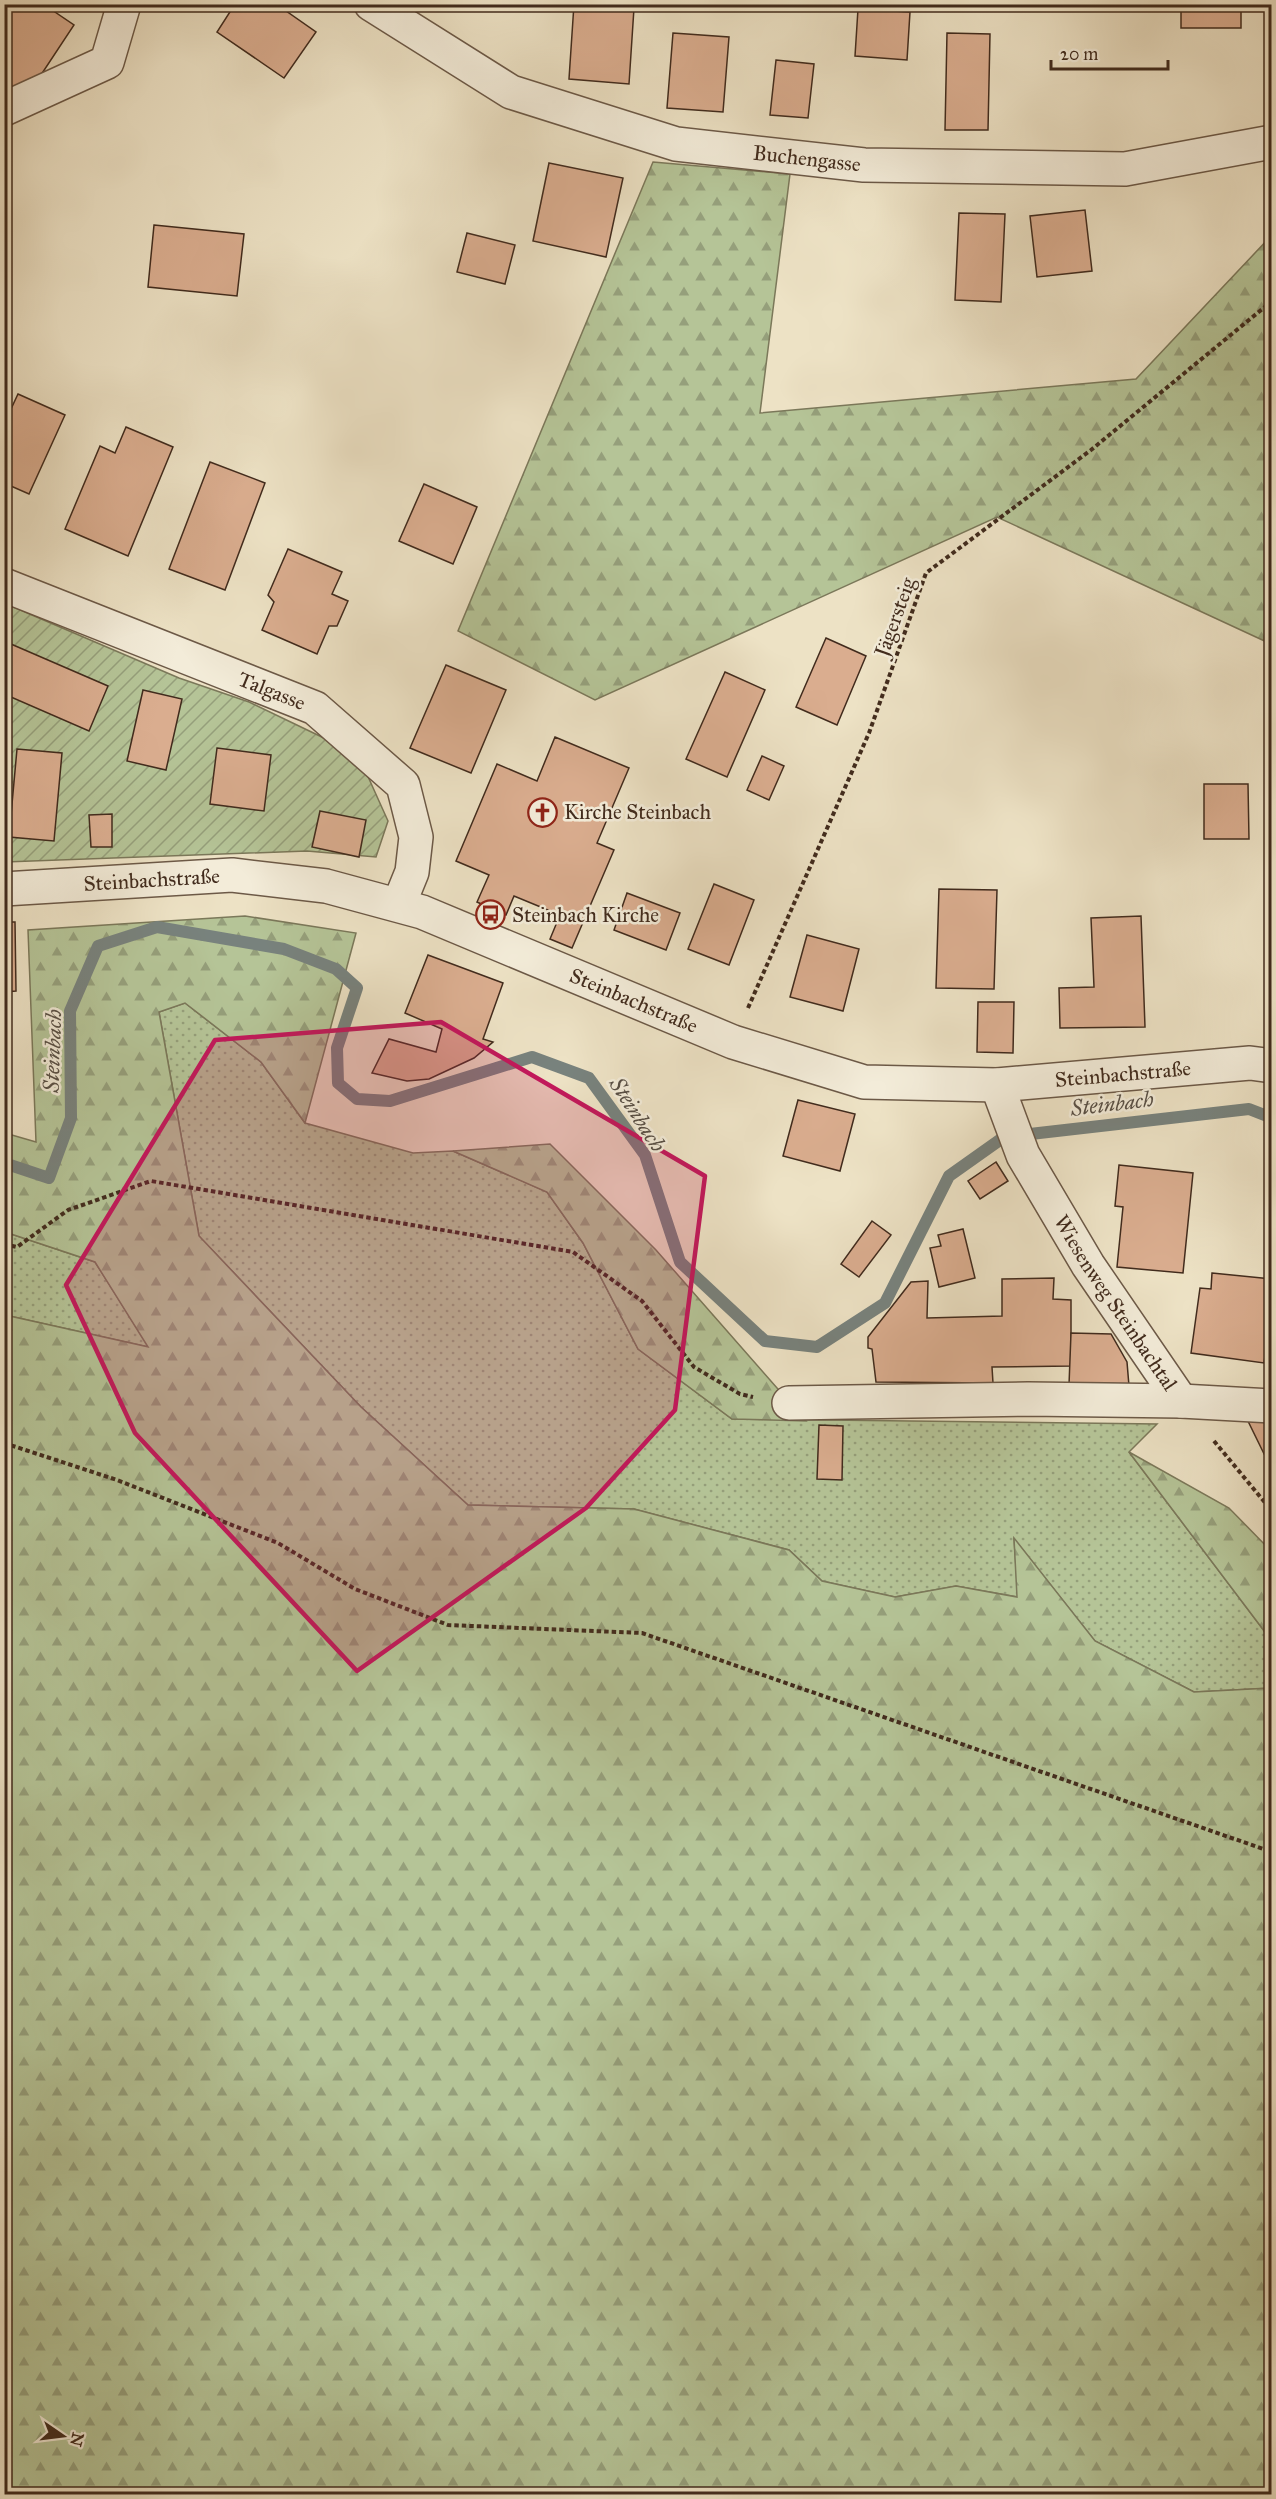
<svg xmlns="http://www.w3.org/2000/svg" width="1276" height="2499" font-family="'IM FELL Great Primer',serif">
<defs>
<pattern id="grass-dots" width="8" height="8" patternUnits="userSpaceOnUse" patternTransform="scale(1.5)"><rect width="8" height="8" fill="#b5c497"/><path d="M2 2h.1M6 6h.1" fill="none" stroke="#959f7b" stroke-width="1.8" stroke-linecap="round"/></pattern>
<pattern id="forest-firs" width="22" height="20" patternUnits="userSpaceOnUse" patternTransform="scale(1.5)"><rect width="22" height="20" fill="#b5c497"/><path d="M5 1l3.5 6h-7zM16 11l3.5 6h-7z" fill="#959f7b"/></pattern>
<pattern id="garden-furrows" width="10" height="10" patternUnits="userSpaceOnUse" patternTransform="scale(1.5)"><rect width="10" height="10" fill="#b5c497"/><path d="M-1 1l2-2M0 10L10 0M9 11l2-2" fill="none" stroke="#959f7b"/></pattern>
</defs>
<rect width="100%" height="100%" fill="#ede2c5"/>
<filter id="stains"><feTurbulence type="fractalNoise" baseFrequency=".00333" numOctaves="4"/><feColorMatrix values="0 0 0 0 .2 0 0 0 0 .09 0 0 0 0 .02 0 0 0 .5 -.17"/></filter>
<radialGradient id="worn" r=".72"><stop offset=".6" stop-color="#630" stop-opacity="0"/><stop offset="1" stop-color="#630" stop-opacity=".3"/></radialGradient>
<g fill="url(#grass-dots)" stroke="#7b785a" stroke-width="1.5">
<polygon points="185,1003 261,1062 305,1123 413,1153 453,1151 547,1192 583,1243 638,1349 732,1419 1157,1424 1129,1452 1271,1640 1271,1688 1194,1692 1095,1641 1014,1539 1018,1597 956,1586 895,1597 822,1581 789,1550 634,1509 468,1505 361,1407 199,1236 159,1012"/>
<polygon points="5,1232 95,1262 149,1347 5,1315"/>
</g>
<g fill="url(#forest-firs)" stroke="#7b785a" stroke-width="1.5">
<polygon points="653,162 790,174 760,413 1136,379 1271,236 1271,644 997,517 595,700 458,631"/>
<polygon points="245,916 356,933 305,1123 261,1062 185,1003 159,1012 199,1236 361,1407 468,1505 634,1509 789,1550 822,1581 895,1597 956,1586 1017,1597 1014,1538 1095,1641 1194,1692 1271,1688 1271,2494 5,2494 5,1315 148,1347 95,1262 5,1232 5,1133 36,1142 28,930"/>
<polygon points="550,1144 656,1250 806,1421 732,1419 638,1349 583,1243 547,1192 453,1151"/>
<polygon points="1129,1452 1229,1508 1271,1551 1271,1640"/>
</g>
<polygon fill="url(#garden-furrows)" stroke="#7b785a" stroke-width="1.5" points="4,603 179,678 249,702 328,740 365,770 388,821 376,857 307,851 5,862"/>
<g fill="none" stroke-linecap="round" stroke-linejoin="round">
<polyline stroke="#78827d" stroke-width="12" points="4,1163 49,1178 71,1118 70,1011 98,946 157,927 284,949 336,969 357,988 337,1048 338,1083 357,1099 390,1101 532,1057 589,1078 645,1155 680,1262 765,1341 817,1347 885,1303 949,1176 1004,1137 1249,1109 1272,1118"/>
</g>
<g fill="#daad8f" stroke="#412b1d" stroke-width="1.5">
<polygon points="12,4 43,4 74,25 33,87 4,90 4,16"/>
<polygon points="235,4 276,4 316,32 284,78 217,32"/>
<polygon points="574,4 634,8 629,84 569,79"/>
<rect x="1181" y="4" width="60" height="24"/>
<polygon points="858,9 910,12 907,60 855,56"/>
<polygon points="673,33 729,37 723,112 667,108"/>
<polygon points="947,33 990,34 988,130 945,130"/>
<polygon points="776,60 814,64 808,118 770,115"/>
<polygon points="549,163 623,178 606,257 533,241"/>
<polygon points="1085,210 1092,271 1037,277 1030,216"/>
<polygon points="959,213 1005,214 1001,302 955,300"/>
<polygon points="154,225 244,234 237,296 148,287"/>
<polygon points="467,233 515,245 505,284 457,272"/>
<polygon points="18,394 65,415 29,494 4,483 4,424"/>
<polygon points="126,427 173,447 128,556 65,529 100,446 115,453"/>
<polygon points="210,462 265,483 225,590 169,569"/>
<polygon points="424,484 477,507 453,564 399,541"/>
<polygon points="288,549 342,572 332,594 348,601 337,626 329,626 317,654 262,630 274,602 268,595"/>
<polygon points="826,638 866,656 837,725 796,707"/>
<polygon points="4,641 108,686 89,731 4,694"/>
<polygon points="446,665 506,690 471,773 410,748"/>
<polygon points="725,672 765,690 727,777 686,759"/>
<polygon points="143,690 182,699 166,770 127,761"/>
<polygon points="555,737 629,768 597,843 614,850 572,948 550,939 560,915 514,896 506,915 477,902 489,875 456,861 497,764 537,781"/>
<polygon points="217,748 271,755 264,811 210,804"/>
<polygon points="17,749 62,753 54,841 9,837"/>
<polygon points="762,756 784,766 769,800 747,790"/>
<polygon points="1204,784 1248,784 1249,839 1204,839"/>
<polygon points="320,811 366,820 359,857 312,847"/>
<polygon points="112,814 112,847 91,847 89,815"/>
<polygon points="714,884 754,900 729,965 688,949"/>
<polygon points="939,889 997,890 994,989 936,988"/>
<polygon points="627,893 680,913 666,950 614,930"/>
<polygon points="1141,916 1145,1027 1060,1028 1059,988 1094,987 1091,918"/>
<polygon points="4,922 15,922 16,991 4,992"/>
<polygon points="807,935 859,949 843,1011 790,997"/>
<polygon points="428,955 503,983 483,1039 493,1042 474,1058 429,1079 407,1081 372,1073 389,1039 436,1052 442,1029 405,1013"/>
<polygon points="978,1002 1014,1002 1013,1053 977,1052"/>
<polygon points="798,1100 855,1114 840,1171 783,1156"/>
<polygon points="996,1162 1008,1181 980,1199 968,1181"/>
<polygon points="1119,1165 1193,1173 1183,1273 1117,1267 1123,1207 1115,1206"/>
<polygon points="872,1221 891,1235 859,1277 841,1264"/>
<polygon points="963,1229 975,1278 939,1287 930,1248 941,1246 938,1235"/>
<polygon points="1212,1273 1272,1279 1272,1342 1267,1341 1264,1363 1191,1353 1200,1288 1211,1289"/>
<polygon points="1054,1278 1053,1299 1071,1300 1071,1366 992,1367 993,1383 876,1382 872,1349 868,1348 868,1337 911,1282 928,1281 927,1318 1002,1316 1002,1279"/>
<polygon points="1071,1333 1111,1334 1127,1362 1129,1386 1069,1385"/>
<polygon points="1247,1419 1272,1421 1272,1461 1268,1462"/>
<polygon points="819,1425 843,1426 842,1480 817,1479"/>
</g>
<g fill="none" stroke-linecap="round" stroke-linejoin="round">
<defs>
<g id="minor">
<path id="s1" d="M 371,4 L 511,92 L 676,144 L 864,165 L 1125,169 L 1272,142"/>
<polyline points="4,109 107,62 124,4"/>
<path id="s2" d="M 4,585 L 315,708 L 403,785 L 416,837 L 412,872 L 399,904"/>
<path id="s3" d="M 4,889 L 232,875 L 326,886 L 422,912 L 733,1042 L 864,1082 L 997,1085 L 1250,1063 L 1272,1066"/>
<path id="s4" d="M 997,1085 L 1023,1155 L 1088,1265 L 1181,1401"/>
<polyline points="789,1403 1028,1399 1181,1401 1272,1406"/>
</g>
</defs>
<use href="#minor" stroke="#6c5947" stroke-width="36"/>
<g stroke="#412b1d" stroke-width="4" stroke-dasharray="4.5 3" stroke-linecap="butt">
<polyline points="748,1008 869,733 926,573 1091,450 1272,301"/>
<polyline points="4,1244 17,1247 68,1210 151,1181 573,1252 642,1301 694,1367 740,1394 753,1397"/>
<polyline points="1214,1441 1272,1511"/>
<polyline points="4,1443 117,1480 278,1543 355,1589 448,1625 642,1633 1272,1852"/>
</g>
<use href="#minor" stroke="#f3ecd9" stroke-width="33"/>
</g>
<path fill="#c2185b" fill-opacity="0.2" stroke="#c2185b" stroke-width="4.5" stroke-linejoin="round" d="M 441,1022 L 705,1176 L 675,1410 L 586,1508 L 357,1671 L 135,1433 L 66,1285 L 215,1040 Z"/>
<defs>
<symbol id="church-ring" viewBox="-11 -11 22 22"><circle r="9.5" fill="#f3ecd9" stroke="#8f2418" stroke-width="1.5"/><path d="M-1.2-6h2.4v3.5h3.3v2.4h-3.3V6h-2.4V-.1h-3.3v-2.4h3.3Z" fill="#8f2418"/></symbol>
<symbol id="bus-ring" viewBox="-11 -11 22 22"><circle r="9.5" fill="#f3ecd9" stroke="#8f2418" stroke-width="1.5"/><path d="M-5-6H5V4H4V6H2V4H-2V6H-4V4H-5ZM-3.5-4V0h7V-4ZM-3.5 1.2v1.5H-2V1.2ZM2 1.2v1.5H3.5V1.2Z" fill="#8f2418"/></symbol>
</defs>
<g fill-rule="evenodd">
<use href="#church-ring" x="526" y="796" width="33" height="33"/>
<use href="#bus-ring" x="474" y="898" width="33" height="33"/>
</g>
<g text-anchor="middle" stroke-width="5" stroke-linejoin="round" paint-order="stroke">
<g font-size="21" fill="#412b1d" stroke="#f3ecd9">
<text dy="7" stroke="none"><textPath href="#s1" startOffset="470">Buchengasse</textPath></text>
<text transform="translate(895 617) rotate(-70)" y="7">Jägersteig</text>
<text dy="7" stroke="none"><textPath href="#s2" startOffset="288">Talgasse</textPath></text>
<text dy="7" stroke="none"><textPath href="#s3" startOffset="148">Steinbachstraße</textPath></text>
<text dy="7" stroke="none"><textPath href="#s3" startOffset="652">Steinbachstraße</textPath></text>
<text dy="7" stroke="none"><textPath href="#s3" startOffset="1156">Steinbachstraße</textPath></text>
<text dy="7" stroke="none"><textPath href="#s4" startOffset="249">Wiesenweg Steinbachtal</textPath></text>
</g>
<g font-size="21" fill="#412b1d" stroke="#f3ecd9" text-anchor="start">
<text x="564" y="819">Kirche Steinbach</text>
<text x="512" y="922">Steinbach Kirche</text>
</g>
<g font-size="22" font-style="italic" fill="#584f45" stroke="#f3ecd9">
<text transform="translate(52 1051) rotate(-88)" y="8">Steinbach</text>
<text transform="translate(1112 1103) rotate(-7)" y="8">Steinbach</text>
<text transform="translate(638 1114) rotate(57)" y="8">Steinbach</text>
</g>
</g>
<rect width="1276" height="2499" fill="none" stroke="#ede2c5" stroke-width="24"/>
<rect x="6" y="6" width="1264" height="2487" fill="none" stroke="#412b1d" stroke-width="3"/>
<rect x="12" y="12" width="1252" height="2475" fill="none" stroke="#412b1d" stroke-width="1.5"/>
<g transform="translate(63 2436) rotate(104)" stroke="#f3ecd9" stroke-width="4.5" paint-order="stroke">
<path d="M0-4.5L10 22L0 15L-10 22Z" fill="#412b1d"/>
<text y="-9" font-size="16" font-weight="bold" text-anchor="middle" fill="#412b1d">N</text>
</g>
<path d="M1051 60v9h117v-9" fill="none" stroke="#412b1d" stroke-width="3"/>
<text x="1060" y="60" font-size="18" fill="#412b1d" stroke="#f3ecd9" stroke-width="4.5" paint-order="stroke">20 m</text>
<rect width="100%" height="100%" filter="url(#stains)"/>
<rect width="100%" height="100%" fill="url(#worn)"/>
</svg>
